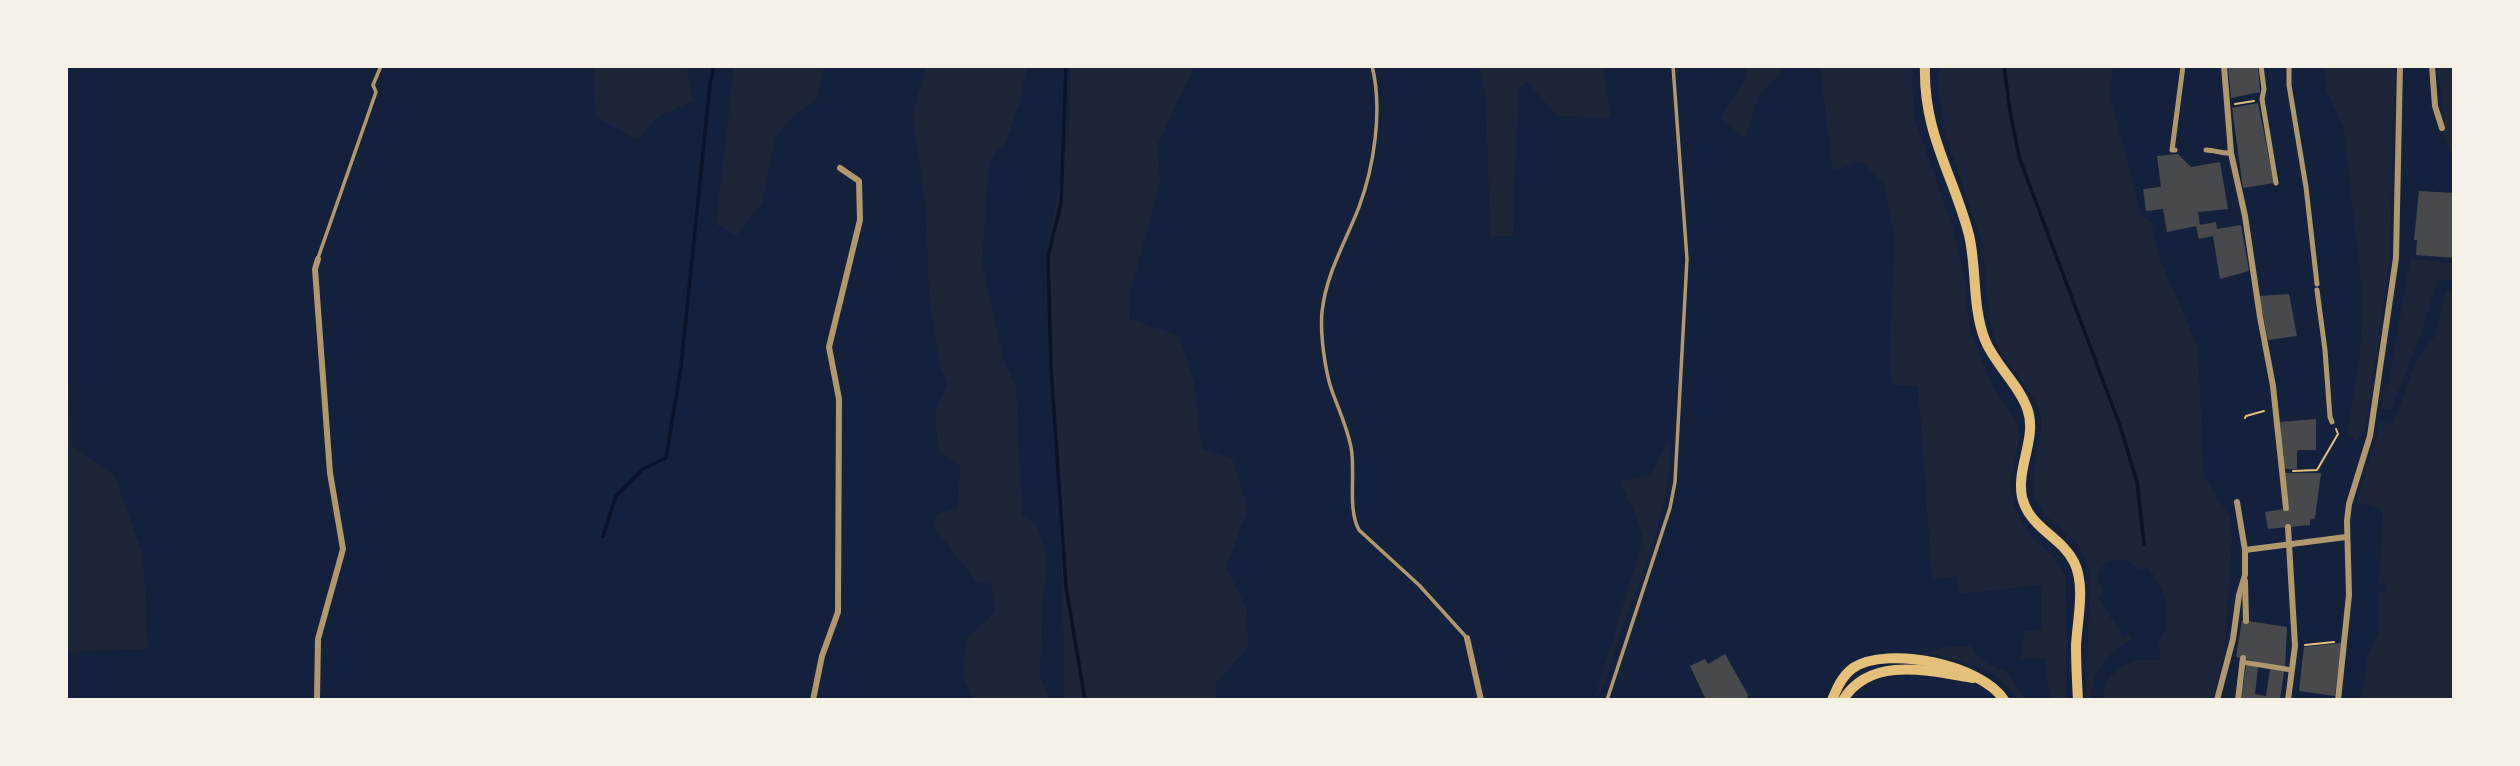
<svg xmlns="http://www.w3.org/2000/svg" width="2520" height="766" font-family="Helvetica,sans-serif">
<rect width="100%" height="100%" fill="#14213d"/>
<g fill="#1d2539">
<polygon points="593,67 687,67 693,101 657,117 638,140 596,117"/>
<polygon points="734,67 824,67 817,99 795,115 775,137 762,203 736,236 716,224"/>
<polygon points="927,67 1027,67 1019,103 1004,147 995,152 989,163 982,263 1004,362 1016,387 1022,516 1036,523 1047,558 1042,606 1040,678 1051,699 974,699 963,677 966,640 995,612 991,584 977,582 932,525 938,514 958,508 960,466 938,450 935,412 948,384 940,365 929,296 926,207 912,115"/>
<polygon points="1071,67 1194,67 1158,144 1160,182 1130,293 1129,319 1178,335 1194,383 1202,449 1232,458 1248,509 1226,567 1247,610 1248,647 1216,683 1216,699 1064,699 1063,588 1049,346 1047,251 1068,137"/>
<polygon points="1478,67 1603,67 1611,118 1557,116 1527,82 1518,89 1513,236 1490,237 1486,97"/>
<polygon points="1746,67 1786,67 1759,95 1745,139 1721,118 1746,77"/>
<polygon points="1820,67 1913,67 1912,85 1915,119 1953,229 1964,276 1970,332 1992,384 2019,425 2018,444 2010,483 2014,508 2032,537 2058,562 2065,575 2067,699 2050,699 2045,658 2020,659 2025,631 2041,629 2041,585 1960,594 1956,576 1932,579 1918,386 1892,385 1890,367 1894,234 1884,183 1861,162 1833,171"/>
<path d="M 1939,67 L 2113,67 L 2110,96 L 2142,217 L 2151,221 L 2160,260 L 2198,347 L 2204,477 L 2230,517 L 2232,540 L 2224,655 L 2212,699 L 2102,699 C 2107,669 2131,655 2160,661 L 2159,642 C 2176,618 2164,588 2148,567 L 2139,571 C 2135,567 2131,562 2126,561 C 2116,557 2100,564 2098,575 C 2097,580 2101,587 2103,591 L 2098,597 L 2123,637 L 2131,634 L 2131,640 C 2106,655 2092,669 2091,699 L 2086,699 L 2090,570 L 2078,545 L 2043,513 L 2035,499 L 2033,477 L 2041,431 L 2041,417 L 2036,402 L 1996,343 L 1990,320 L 1982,242 L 1946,135 L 1939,93 Z"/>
<polygon points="2324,67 2395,67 2390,256 2372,391 2364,431 2357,442 2347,434 2360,354 2362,301 2359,262 2343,126 2326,89"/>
<polygon points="2437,67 2453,67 2453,159 2443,134 2445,122"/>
<polygon points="2410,259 2453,263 2453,280 2438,280 2419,340 2391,410 2381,408 2385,384 2389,383"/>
<polygon points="2453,289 2453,699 2361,699 2368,655 2379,631 2379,592 2386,591 2386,583 2379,583 2383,510 2357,502 2381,422 2393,424 2415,364 2436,334 2446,292"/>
<polygon points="66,384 69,384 71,445 114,475 143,555 148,649 67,652"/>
<path d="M 1670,437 C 1674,504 1640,578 1618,640 C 1612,658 1606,685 1595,699 L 1643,539 L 1634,511 L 1619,481 L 1651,475 Z"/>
<path d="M 1952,646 L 1971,646 C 1976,660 1993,667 2007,671 L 2025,699 L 2017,699 C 2000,668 1955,656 1922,653 Z"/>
</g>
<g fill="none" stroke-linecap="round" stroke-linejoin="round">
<g stroke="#0b132b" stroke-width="3.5">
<polyline points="1066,66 1061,203 1048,256 1051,368 1066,587 1085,700"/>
<polyline points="2004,66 2010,111 2019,157 2120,426 2137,482 2144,544"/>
<polyline points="603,536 616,496 643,469 666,458 681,367 710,84 714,66"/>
</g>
</g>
<g fill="#48494c">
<polygon points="2228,66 2258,66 2260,92 2231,98"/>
<polygon points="2258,103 2274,183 2243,188 2232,108"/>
<polygon points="2178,154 2191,167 2220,162 2228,209 2198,212 2200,225 2216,222 2217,229 2241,225 2249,271 2220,279 2213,236 2199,239 2196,226 2167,232 2163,209 2146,211 2143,189 2161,187 2157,156"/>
<polygon points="2419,191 2454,193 2454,258 2416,255 2417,240 2414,240"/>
<polygon points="2289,294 2297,336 2268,340 2259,296"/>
<polygon points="2316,419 2316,450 2297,450 2297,469 2283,469 2280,422"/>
<polygon points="2284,473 2321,473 2315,518 2310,520 2310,525 2268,529 2265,512 2289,508"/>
<polygon points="2242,620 2287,627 2285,668 2236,657"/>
<polygon points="2341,643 2335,696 2299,691 2304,647"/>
<polygon points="1725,654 1748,695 1747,700 1706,700 1690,666 1705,659 1708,664"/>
<polygon points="2246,665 2258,667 2255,694 2266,696 2270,669 2284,671 2280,700 2241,700"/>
</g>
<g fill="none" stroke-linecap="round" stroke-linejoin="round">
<g stroke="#e5c07b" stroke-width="2">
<polyline points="2235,104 2254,101"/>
<polyline points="2245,418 2246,416 2264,411"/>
<polyline points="2293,471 2317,470 2338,434 2336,429"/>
<polyline points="2305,645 2334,642"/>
</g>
<g stroke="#b1986c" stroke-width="3.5">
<path d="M 1372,66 C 1383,109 1374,167 1359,207 C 1345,243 1326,274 1322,312 C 1320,334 1325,371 1332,391 C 1339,410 1347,427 1351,447 C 1356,473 1347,508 1359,530 L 1419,585 L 1467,638"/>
<polyline points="318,258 376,92 373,85 381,66"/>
<polyline points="1607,700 1670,508 1675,482 1687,259 1673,66"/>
</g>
<g stroke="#b1986c" stroke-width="5">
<polyline points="2261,66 2264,89 2262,99 2276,183"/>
<polyline points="2289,66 2289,85 2306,187 2317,284"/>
<polyline points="2175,150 2172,150 2183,66"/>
<path d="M 2206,150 C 2215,150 2222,154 2231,153"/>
<polyline points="2317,290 2325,350 2330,417 2332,422"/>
<polyline points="2242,662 2292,670"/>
</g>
<g stroke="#b1986c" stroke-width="6">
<polyline points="2224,66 2231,153 2245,216 2260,317 2273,386 2286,508"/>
<polyline points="2432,66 2435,106 2442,128"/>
<polyline points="2237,502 2245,550"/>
<polyline points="2245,581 2246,621"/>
<polyline points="1467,638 1481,700"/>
<polyline points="317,700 318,639 343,549 330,473 315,269 318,259"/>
<polyline points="813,700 822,656 838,612 839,399 829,347 860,220 859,181 840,168"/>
<polyline points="2217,700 2233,639 2239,595 2245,575 2245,550 2346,537"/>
<polyline points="2238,700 2243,658"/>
<polyline points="2288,700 2295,646 2288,527"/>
<polyline points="2338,700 2349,595 2347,521 2349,504 2370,436 2396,258 2400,66"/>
</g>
<g stroke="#e5c07b" stroke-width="10">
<path d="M 1925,66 C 1923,133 1953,174 1969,235 C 1977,269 1972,307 1985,340 C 1995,365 2018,383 2027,408 C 2038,437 2016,467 2022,497 C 2029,528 2061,536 2074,562 C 2086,586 2077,621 2076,646 C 2076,664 2077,682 2078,700"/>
<path d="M 1832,700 C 1837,688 1842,676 1853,668 C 1887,645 1982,665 2004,700"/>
<path d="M 1843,700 C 1870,655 1930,671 1973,678"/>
</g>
</g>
<rect width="2520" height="766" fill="none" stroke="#f6f1e7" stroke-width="136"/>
</svg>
